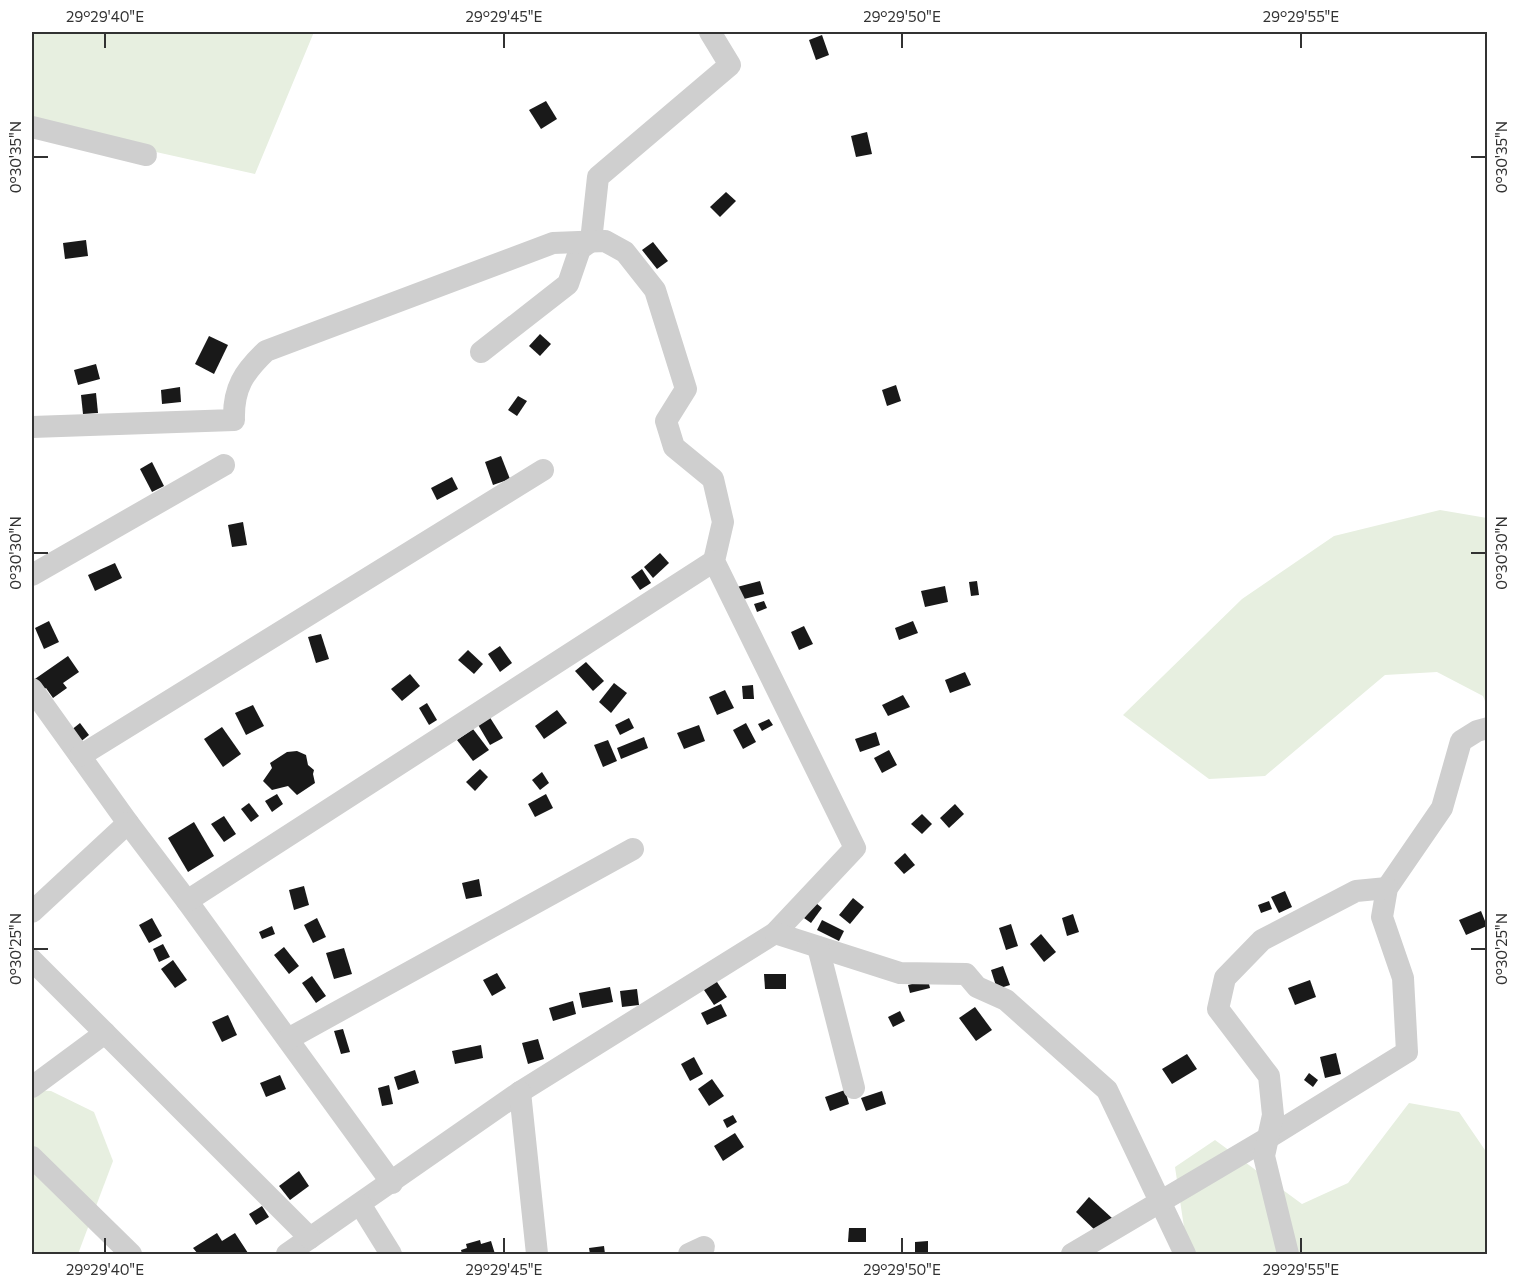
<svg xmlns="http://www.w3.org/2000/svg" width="1519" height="1286" font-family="Commissioner,sans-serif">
<rect width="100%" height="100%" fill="#fff"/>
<g fill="#e7efe0">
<polygon points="32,32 314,32 255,174 138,148 32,130"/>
<polygon points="1440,510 1487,518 1487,706 1483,696 1437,672 1385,675 1265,776 1209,779 1123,715 1242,599 1334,536"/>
<polygon points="32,1090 51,1091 94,1112 113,1161 78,1254 32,1254"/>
<polygon points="1409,1103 1459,1112 1487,1153 1487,1254 1188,1254 1175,1167 1215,1140 1302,1204 1348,1183"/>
</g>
<g fill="#191919">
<polygon points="822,35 829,55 816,60 809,40"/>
<polygon points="546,101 557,119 541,129 529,110"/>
<polygon points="867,132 872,154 856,157 851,136"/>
<polygon points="726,192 736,201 720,217 710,207"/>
<polygon points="86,240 88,256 65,259 63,243"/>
<polygon points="653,242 668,261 657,269 642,250"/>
<polygon points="540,334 551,344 540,356 529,346"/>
<polygon points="209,336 228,345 214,374 195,364"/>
<polygon points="96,364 100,379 78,385 74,370"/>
<polygon points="896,385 901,401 887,406 882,390"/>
<polygon points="180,387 181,402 162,404 161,390"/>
<polygon points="96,393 98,413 83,414 81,395"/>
<polygon points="518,396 527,401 517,416 508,410"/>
<polygon points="501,456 510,479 493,485 485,462"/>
<polygon points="152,462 164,486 152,492 140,469"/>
<polygon points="452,477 458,489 437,500 431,488"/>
<polygon points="243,522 247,545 232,547 228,525"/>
<polygon points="660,553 669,563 653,578 644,567"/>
<polygon points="115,563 122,578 95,591 88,575"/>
<polygon points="642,569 651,583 640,590 631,577"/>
<polygon points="760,581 764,594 740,600 737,587"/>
<polygon points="977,581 979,595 971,596 969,582"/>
<polygon points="945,586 948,602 925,607 921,591"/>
<polygon points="764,601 767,608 757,612 754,604"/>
<polygon points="49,621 59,642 44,649 35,628"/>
<polygon points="913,621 918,633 899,640 895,628"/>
<polygon points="804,626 813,644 799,650 791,632"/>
<polygon points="321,634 329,659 316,663 308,637"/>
<polygon points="500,646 512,663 500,672 488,654"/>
<polygon points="468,650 483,664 474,674 458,660"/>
<polygon points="68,656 79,672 63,683 67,688 53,698 46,688 39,693 32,681"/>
<polygon points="586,662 604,681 593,691 575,671"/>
<polygon points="965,672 971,685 950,693 945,680"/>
<polygon points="410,674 420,686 402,701 391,689"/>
<polygon points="614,683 627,693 611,713 599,702"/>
<polygon points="753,685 754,699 743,699 742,686"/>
<polygon points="725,690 734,708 717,715 709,697"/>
<polygon points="903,695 910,707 888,716 882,705"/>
<polygon points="427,703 437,720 429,725 419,708"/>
<polygon points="253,705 264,726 246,735 235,713"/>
<polygon points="557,710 567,723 544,739 535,726"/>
<polygon points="489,716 503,738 490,745 477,723"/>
<polygon points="629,718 634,728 620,735 615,725"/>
<polygon points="769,719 773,725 762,731 758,724"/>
<polygon points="80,723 89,735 79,743 70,731"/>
<polygon points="746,723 756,742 743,749 733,730"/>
<polygon points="699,725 705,741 684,749 677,733"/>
<polygon points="222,727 241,754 223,767 204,739"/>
<polygon points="473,729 489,750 473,761 457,740"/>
<polygon points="876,732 880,745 860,752 855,739"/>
<polygon points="644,737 648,748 621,759 617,748"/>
<polygon points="608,740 617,761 603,767 594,745"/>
<polygon points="889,750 897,765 882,773 874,758"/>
<polygon points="297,751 306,755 308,765 314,770 313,774 315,783 297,795 288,786 272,790 263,781 272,768 270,763 287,752"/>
<polygon points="480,769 488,777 475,791 466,782"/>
<polygon points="542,772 549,783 540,790 532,780"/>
<polygon points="277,794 283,804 272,812 265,801"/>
<polygon points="546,794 553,808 535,817 528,804"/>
<polygon points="249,803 259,816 251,822 241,809"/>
<polygon points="955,804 964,814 949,828 940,818"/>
<polygon points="922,814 932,824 922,834 911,824"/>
<polygon points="224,816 236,834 224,842 211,824"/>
<polygon points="194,822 214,856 188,872 168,838"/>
<polygon points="905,853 915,865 904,874 894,863"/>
<polygon points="479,879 482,896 466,899 462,883"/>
<polygon points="304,886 309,905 294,910 289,890"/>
<polygon points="1285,891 1292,907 1279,913 1271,897"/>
<polygon points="853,898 864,907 850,924 839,915"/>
<polygon points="1269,901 1272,909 1261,913 1258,905"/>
<polygon points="816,903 822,908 811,923 804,918"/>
<polygon points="1481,911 1487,926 1466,935 1459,920"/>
<polygon points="1073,914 1079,932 1067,936 1062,918"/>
<polygon points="152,918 162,936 149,943 139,925"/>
<polygon points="317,918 326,937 313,943 304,925"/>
<polygon points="822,920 844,931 839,941 817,930"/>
<polygon points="1011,924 1018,946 1006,950 999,928"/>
<polygon points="272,926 275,934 262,939 259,932"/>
<polygon points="1041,934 1056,952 1044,962 1030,944"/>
<polygon points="163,944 170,957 159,962 153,949"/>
<polygon points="284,947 299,966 289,974 274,955"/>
<polygon points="344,948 352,974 334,979 326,953"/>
<polygon points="173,960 187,980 175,988 161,969"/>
<polygon points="1003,966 1010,985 997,989 991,970"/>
<polygon points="497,973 506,988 492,996 483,980"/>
<polygon points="764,974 786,974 786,989 765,989"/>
<polygon points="312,976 326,996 316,1003 302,983"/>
<polygon points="715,979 727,997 714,1005 702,987"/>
<polygon points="928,980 930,988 910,993 908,985"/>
<polygon points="1310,980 1316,997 1295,1005 1288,988"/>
<polygon points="610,987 613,1002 582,1008 579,993"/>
<polygon points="637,989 639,1005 622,1007 620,991"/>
<polygon points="573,1001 576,1014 553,1021 549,1008"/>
<polygon points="721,1004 727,1016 707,1025 701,1013"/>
<polygon points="975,1007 992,1030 976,1041 959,1018"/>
<polygon points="900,1011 905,1021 893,1027 888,1017"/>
<polygon points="228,1015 237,1035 222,1042 212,1022"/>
<polygon points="343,1029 350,1052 341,1054 334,1031"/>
<polygon points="538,1039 544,1059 528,1064 522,1043"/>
<polygon points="481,1045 483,1058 455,1064 452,1051"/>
<polygon points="1336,1053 1341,1074 1325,1078 1320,1057"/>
<polygon points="1187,1054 1197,1069 1172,1084 1162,1069"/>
<polygon points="694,1057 703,1074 690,1081 681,1064"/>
<polygon points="415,1070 419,1083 398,1090 394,1077"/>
<polygon points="1309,1073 1318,1080 1313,1087 1304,1080"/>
<polygon points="280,1075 286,1089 266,1097 260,1083"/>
<polygon points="712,1079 724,1096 709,1106 698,1089"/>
<polygon points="389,1085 393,1104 382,1106 378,1088"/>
<polygon points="845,1090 849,1104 830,1111 825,1097"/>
<polygon points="882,1091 886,1104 866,1111 861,1098"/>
<polygon points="733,1115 737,1122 727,1128 723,1120"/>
<polygon points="735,1133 744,1147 723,1161 714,1146"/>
<polygon points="299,1171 309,1186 290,1200 279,1186"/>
<polygon points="1089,1197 1112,1218 1098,1233 1076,1212"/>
<polygon points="262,1206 269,1217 256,1225 249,1214"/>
<polygon points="849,1228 866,1228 866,1242 848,1242"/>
<polygon points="217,1233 222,1241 235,1233 248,1253 245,1254 198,1254 193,1248"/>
<polygon points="480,1240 481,1244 491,1241 495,1254 462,1254 461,1250 467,1248 466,1244"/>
<polygon points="928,1241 928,1254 915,1254 915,1242"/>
<polygon points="604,1246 605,1254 590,1254 589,1248"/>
</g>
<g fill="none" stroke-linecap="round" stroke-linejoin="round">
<g stroke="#cfcfcf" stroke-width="22">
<polyline points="32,127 146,155"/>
<polyline points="481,352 568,284 580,249 591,241 598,177 730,65 710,32"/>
<path d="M 32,427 L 234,420 C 233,388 244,372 266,351 L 553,243 L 605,241 L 625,252 L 655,290 L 686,389 L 666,421 L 674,447 L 713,479 L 723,522 L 714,561 L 855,848 L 775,933 L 520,1092 L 287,1254"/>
<polyline points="32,575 224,465"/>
<polyline points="32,689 128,823 187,901 392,1183"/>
<polyline points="80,756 543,470"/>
<polyline points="187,901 714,561"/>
<polyline points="32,912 128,823"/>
<polyline points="775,933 900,973 966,974 977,987 1006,1000 1107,1090 1185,1254"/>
<polyline points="818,947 854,1088"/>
<polyline points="32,960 310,1238"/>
<polyline points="288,1039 633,849"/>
<polyline points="32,1087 105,1033"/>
<polyline points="520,1092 537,1254"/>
<polyline points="32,1157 131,1254"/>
<polyline points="360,1204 391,1254"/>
<polyline points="689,1254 704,1247"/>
<polyline points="1072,1254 1268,1138 1407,1052 1403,978 1382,917 1387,888 1442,808 1461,741 1477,731 1488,728"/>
<polyline points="1288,1254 1264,1156 1273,1115 1269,1076 1218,1009 1225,978 1262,940 1356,891 1387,888"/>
</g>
</g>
<path fill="none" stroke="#323232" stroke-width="2" d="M 105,33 L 105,48M 504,33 L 504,48M 902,33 L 902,48M 1301,33 L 1301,48M 33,157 L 48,157M 1471,157 L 1486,157M 33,553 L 48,553M 1471,553 L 1486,553M 33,949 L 48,949M 1471,949 L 1486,949M 105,1238 L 105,1253M 504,1238 L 504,1253M 902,1238 L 902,1253M 1301,1238 L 1301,1253"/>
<rect width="1519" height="1286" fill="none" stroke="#ffffff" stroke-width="66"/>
<rect x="33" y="33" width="1453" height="1220" fill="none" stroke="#323232" stroke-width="2"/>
<g font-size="15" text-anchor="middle" fill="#323232">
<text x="105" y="22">29°29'40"E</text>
<text x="504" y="22">29°29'45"E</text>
<text x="902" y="22">29°29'50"E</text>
<text x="1301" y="22">29°29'55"E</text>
<text transform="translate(16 157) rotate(-90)" y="5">0°30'35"N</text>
<text transform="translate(1502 157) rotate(-90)" y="5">0°30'35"N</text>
<text transform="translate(16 553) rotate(-90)" y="5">0°30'30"N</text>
<text transform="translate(1502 553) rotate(-90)" y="5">0°30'30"N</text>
<text transform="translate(16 949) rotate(-90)" y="5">0°30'25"N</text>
<text transform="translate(1502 949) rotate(-90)" y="5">0°30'25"N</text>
<text x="105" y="1275">29°29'40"E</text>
<text x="504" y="1275">29°29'45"E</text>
<text x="902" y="1275">29°29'50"E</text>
<text x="1301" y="1275">29°29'55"E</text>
</g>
</svg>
